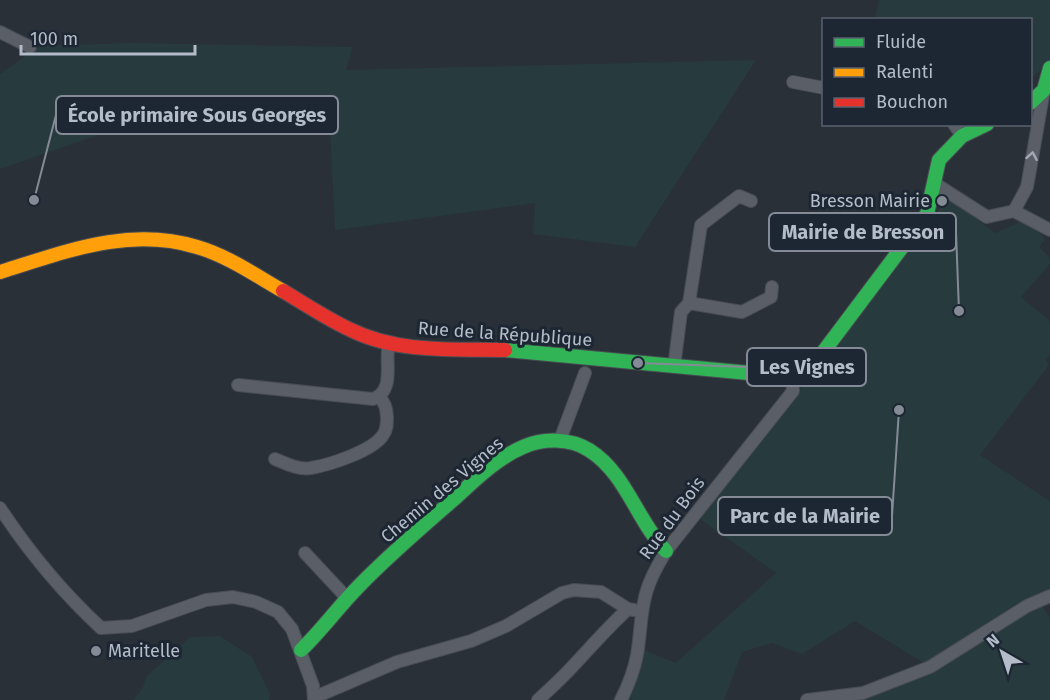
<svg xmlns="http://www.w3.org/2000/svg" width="1050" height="700" font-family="'Fira Sans',sans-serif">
<rect width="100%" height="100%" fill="#2a3038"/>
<g fill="#273a3e">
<polygon points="879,0 1050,0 1050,61 1031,79 1030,20 875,20"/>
<polygon points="129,43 353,47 346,70 756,60 635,247 533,234 535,203 335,230 330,123 118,128 0,169 0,74 40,46"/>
<path d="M 948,197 L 995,233 L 1020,222 C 1031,227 1039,231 1045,240 L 1039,247 L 1050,258 L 1050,264 L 1021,297 L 1050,321 L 1050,354 L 1046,360 L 1049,365 L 980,455 L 1050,501 L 1050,590 L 1037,596 L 1050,619 L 1050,700 L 853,700 L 924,663 L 855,621 L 802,654 L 772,643 L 742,652 L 724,700 L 612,700 L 641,649 L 676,663 L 776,573 L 700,519 Z"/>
<polygon points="220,636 252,657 270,694 269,700 134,700 143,687 146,677 190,637"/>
</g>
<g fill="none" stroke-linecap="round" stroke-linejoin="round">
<defs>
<g id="street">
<polyline points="0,32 30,47"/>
<polyline points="793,82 824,88"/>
<polyline points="954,124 962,136"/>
<polyline points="934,183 987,217 1014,211 1050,230"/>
<polyline points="1014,211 1027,187 1044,90"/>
<polyline points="689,303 742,312 771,297 772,287"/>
<polyline points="674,367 681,312 689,303 701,225 739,196 751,201"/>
<path d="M 238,385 L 373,399 C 396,391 384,361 389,343"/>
<polyline points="560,440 585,373"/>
<path d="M 275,459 C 287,464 299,470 311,468 C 329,465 373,451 383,435 C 387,430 387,424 387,417 C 386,408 386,404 379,397"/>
<path d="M 0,508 C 29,552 62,592 101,628 L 132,626 L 206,600 L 233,597 L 256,602 L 278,612 L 292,629 L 313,686 L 314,700"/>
<polyline points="305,553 347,598"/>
<polyline points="314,695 320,695 397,662 471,641 506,626 562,593 574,590 601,592 628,609"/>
<path d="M 538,700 C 550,689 562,678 572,667 C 591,647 608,627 628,609 L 634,610"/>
<path d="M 621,700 C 628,686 634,671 637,655 C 641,633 640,611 647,590 C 651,576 659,563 666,551 L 793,391 L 792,377"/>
<polyline points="807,700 863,693 930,667 1027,606 1050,596"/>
</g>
<g id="fast">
<polyline points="1030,103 1044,90 1050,68"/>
<polyline points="505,350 792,377 805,371 821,355 927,214 939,160 962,136 987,124"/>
<path d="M 301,650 C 322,630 339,606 359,586 C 389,555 422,527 454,499 C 475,480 497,458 523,447 C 543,438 570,438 589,450 C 626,473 637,521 666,551"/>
</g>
<path id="slow" d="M 0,272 C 65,252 128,226 197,247 C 228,256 255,275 283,291"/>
<path id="jam" d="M 283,291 C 305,304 327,319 351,330 C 397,353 454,349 505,350"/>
</defs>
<use href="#street" stroke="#484c53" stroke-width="14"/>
<use href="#fast" stroke="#484c53" stroke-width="16"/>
<use href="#slow" stroke="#484c53" stroke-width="16"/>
<use href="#jam" stroke="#484c53" stroke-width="16"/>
<use href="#street" stroke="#5a5e66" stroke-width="12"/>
<use href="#fast" stroke="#30b455" stroke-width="14"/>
<use href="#slow" stroke="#ff9f0a" stroke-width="14"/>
<use href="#jam" stroke="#e5322d" stroke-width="14"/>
</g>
<defs><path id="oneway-chevron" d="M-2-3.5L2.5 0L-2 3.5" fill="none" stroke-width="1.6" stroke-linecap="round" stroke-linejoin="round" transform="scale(1.5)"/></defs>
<use stroke="#a2a9b5" href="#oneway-chevron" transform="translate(1032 156) rotate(-80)"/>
<g fill="#848b96" stroke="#1d2633" stroke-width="2">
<circle cx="942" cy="201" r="6"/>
<circle cx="96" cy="651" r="6"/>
</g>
<g text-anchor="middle" stroke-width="6" stroke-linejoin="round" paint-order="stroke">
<g font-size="18" fill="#b4bcc9" stroke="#1d2633" text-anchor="end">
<text x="930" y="207">Bresson Mairie</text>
<text x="108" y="657" text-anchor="start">Maritelle</text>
</g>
<g font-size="18" fill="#b4bcc9" stroke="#1d2633">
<text transform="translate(505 334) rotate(4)" y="6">Rue de la République</text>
<text transform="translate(442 490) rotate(-40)" y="6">Chemin des Vignes</text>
<text transform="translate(672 518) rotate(-54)" y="6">Rue du Bois</text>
</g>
</g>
<path fill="none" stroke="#848b96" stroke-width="2" d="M34 200L56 115M959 311L956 232M638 363L747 367M899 410L892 516"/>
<g fill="#848b96" stroke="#1d2633" stroke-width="2">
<circle cx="34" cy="200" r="6"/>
<circle cx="959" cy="311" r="6"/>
<circle cx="638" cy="363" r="6"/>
<circle cx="899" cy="410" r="6"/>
</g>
<g fill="#1d2633" stroke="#848b96" stroke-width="2">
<rect x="56" y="96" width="282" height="38" rx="6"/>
<rect x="769" y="213" width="187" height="38" rx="6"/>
<rect x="747" y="348" width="119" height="38" rx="6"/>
<rect x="718" y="497" width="174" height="38" rx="6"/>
</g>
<g font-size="20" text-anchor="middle" font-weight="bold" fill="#b4bcc9">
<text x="197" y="122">École primaire Sous Georges</text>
<text x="863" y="239">Mairie de Bresson</text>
<text x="807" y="374">Les Vignes</text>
<text x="805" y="523">Parc de la Mairie</text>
</g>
<rect x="822" y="18" width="210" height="108" fill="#1d2633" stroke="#59626f" stroke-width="1.5"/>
<rect x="834" y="38" width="30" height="9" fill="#30b455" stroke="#59626f" stroke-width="1.5"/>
<text x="876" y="48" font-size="18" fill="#b4bcc9">Fluide</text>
<rect x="834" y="68" width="30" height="9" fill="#ff9f0a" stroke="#59626f" stroke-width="1.5"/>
<text x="876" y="78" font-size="18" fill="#b4bcc9">Ralenti</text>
<rect x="834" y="98" width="30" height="9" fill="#e5322d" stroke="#59626f" stroke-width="1.5"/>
<text x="876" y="108" font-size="18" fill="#b4bcc9">Bouchon</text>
<g transform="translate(1002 652) rotate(321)" stroke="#1d2633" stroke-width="4.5" paint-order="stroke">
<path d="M0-4.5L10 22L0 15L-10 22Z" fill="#b4bcc9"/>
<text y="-9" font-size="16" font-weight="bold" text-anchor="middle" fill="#b4bcc9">N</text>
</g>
<path d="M21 45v9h174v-9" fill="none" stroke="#b4bcc9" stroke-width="3"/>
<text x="30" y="45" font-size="18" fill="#b4bcc9" stroke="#1d2633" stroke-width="4.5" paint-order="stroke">100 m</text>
</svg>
